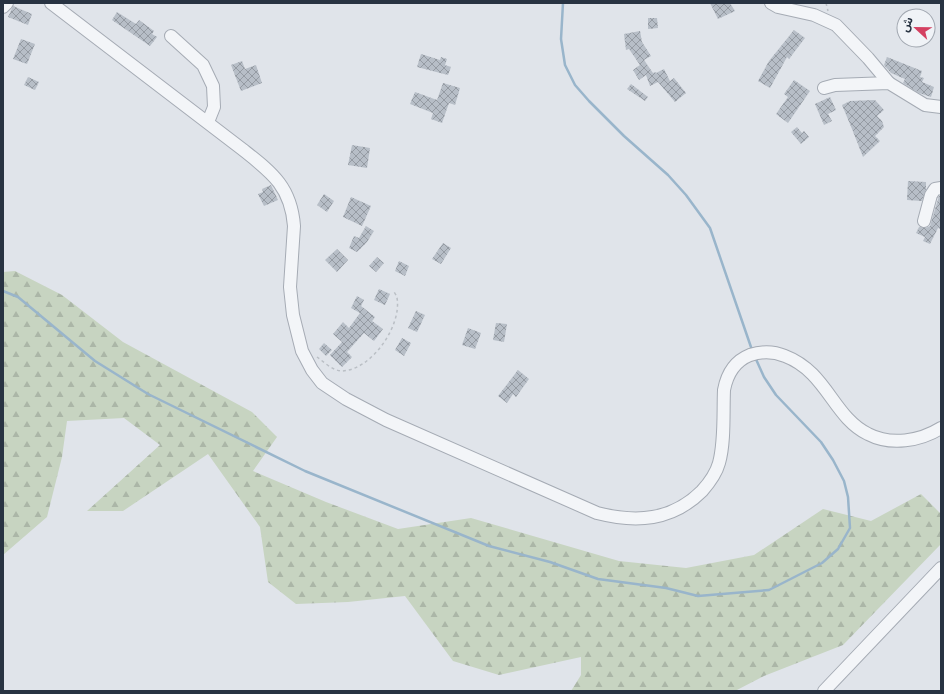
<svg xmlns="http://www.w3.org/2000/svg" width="944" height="694" font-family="Mulish,'Noto Sans Arabic',sans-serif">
<defs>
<pattern id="forest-firs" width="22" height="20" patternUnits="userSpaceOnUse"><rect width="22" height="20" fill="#c7d4c1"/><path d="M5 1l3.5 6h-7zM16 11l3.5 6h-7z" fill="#abb6a7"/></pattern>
<pattern id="building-cross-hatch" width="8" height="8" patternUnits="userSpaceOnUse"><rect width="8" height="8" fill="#b7bec7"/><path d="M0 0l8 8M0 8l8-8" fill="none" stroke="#959ba3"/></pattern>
</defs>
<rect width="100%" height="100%" fill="#e0e4ea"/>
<polygon fill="url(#forest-firs)" points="15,271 62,295 123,342 252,412 277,437 253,471 326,502 398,529 471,518 619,561 686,568 754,555 823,509 871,521 921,494 941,514 941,544 843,645 764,676 735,691 571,691 581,675 581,657 499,675 453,661 405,596 348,602 296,604 268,582 260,527 208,454 123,511 87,511 160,445 124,418 67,421 62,457 47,517 3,555 3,272"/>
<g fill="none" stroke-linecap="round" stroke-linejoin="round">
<g stroke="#99b5cb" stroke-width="2.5">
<polyline points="563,3 561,39 565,65 575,85 589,101 624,136 668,175 686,195 710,228 752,350"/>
<polyline points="3,291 18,297 95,361 148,394 305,471 489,546 550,562 598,579 666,588 698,596 769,590 822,563 838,549 850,528 848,497 844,481 833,460 821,442 776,395 764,377 755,357"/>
</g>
</g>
<g fill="url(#building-cross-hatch)">
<polygon points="710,3 730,3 735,11 718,19"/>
<polygon points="13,6 32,14 28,25 8,17"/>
<polygon points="117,12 136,24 139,20 154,31 152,34 157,37 150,46 112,20"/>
<polygon points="648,18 657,18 658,28 648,29"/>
<polygon points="794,30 805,38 789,59 787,57 770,88 758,81 769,61"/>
<polygon points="640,31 642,42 651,56 644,60 653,73 655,72 656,73 664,69 670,81 674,78 686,93 675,102 658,82 650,86 646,75 639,80 633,70 640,65 629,49 626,50 624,34"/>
<polygon points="21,39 35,44 27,64 13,59"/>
<polygon points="421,54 440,60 441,57 447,59 445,65 451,67 448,75 417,67"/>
<polygon points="887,57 922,71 920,77 924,78 922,82 934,87 931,97 919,93 903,83 905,79 891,73 884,65"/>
<polygon points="242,61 245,69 256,65 262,83 241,91 231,65"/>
<polygon points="28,77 39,82 35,90 24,85"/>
<polygon points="794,80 810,91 788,123 776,114 788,97 784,94"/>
<polygon points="443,83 460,88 455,105 449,103 442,123 431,119 433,113 410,104 415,92 437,100"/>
<polygon points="631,84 648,97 645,101 627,89"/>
<polygon points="830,97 836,110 828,114 832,121 824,125 815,104"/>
<polygon points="875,100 884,110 877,116 882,121 884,127 875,136 880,141 863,157 852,129 842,105 850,101"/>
<polygon points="797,127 802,133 804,131 809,137 801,144 791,132"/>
<polygon points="352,145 370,148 367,168 348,165"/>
<polygon points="908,181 926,182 926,189 922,201 907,200"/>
<polygon points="271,185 278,200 264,206 258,194 263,192 262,189"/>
<polygon points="324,194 334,201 327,212 317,205"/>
<polygon points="939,196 941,196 941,229 938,228 930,244 923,241 925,237 916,233 919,227 926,228 930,226"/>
<polygon points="351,197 371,206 362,226 343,217"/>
<polygon points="366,226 374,231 367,242 357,252 349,248 354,236 359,238"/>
<polygon points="443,243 451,248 441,264 432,259"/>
<polygon points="337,249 348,260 337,272 325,260"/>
<polygon points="377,257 384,263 376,272 369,266"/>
<polygon points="399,261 409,266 405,276 395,271"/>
<polygon points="379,289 390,294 385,305 374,300"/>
<polygon points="357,296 364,300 361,306 375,317 373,320 371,319 373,320 372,321 383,329 374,341 364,333 347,352 352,357 342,367 330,355 342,342 333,334 343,322 349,328 360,313 351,308"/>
<polygon points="416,311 425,315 417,332 408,328"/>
<polygon points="496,323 507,324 504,342 493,340"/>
<polygon points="468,328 481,333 475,349 462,345"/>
<polygon points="402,338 411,343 404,356 395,350"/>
<polygon points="324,343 332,350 326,356 319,349"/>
<polygon points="518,370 529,379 516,397 513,394 507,403 498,396"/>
</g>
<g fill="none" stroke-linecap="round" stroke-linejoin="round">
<defs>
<g id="minor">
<path d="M 51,3 L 242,149 C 271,172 291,186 294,226 L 290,287 L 293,315 L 302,351 L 312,370 L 322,383 L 346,399 L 386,420 L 597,513 C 636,523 672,521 702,491 C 710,482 716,474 719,463 C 725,442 723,412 724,390 C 727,374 735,361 750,355 C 762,351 773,351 785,356 C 827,372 833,417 868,434 C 891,446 920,441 941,428"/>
<polyline points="771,3 778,7 814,15 836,25 868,58 889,83"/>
<polyline points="3,7 7,3"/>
<polyline points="171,36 203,65 213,86 214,107 208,122"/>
<polyline points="824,88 835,85 889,83 925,105 941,107"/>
<polyline points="924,221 931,195 935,189 941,188"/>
<polyline points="824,691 941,568"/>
</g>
</defs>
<use href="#minor" stroke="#a5abb4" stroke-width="14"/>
<g stroke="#babfc5" stroke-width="1.5" stroke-dasharray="3 3" stroke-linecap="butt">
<polyline points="826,3 828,11"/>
<path d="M 317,357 C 324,362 332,370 341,371 C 371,371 402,326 397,298 C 397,296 394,292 393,290"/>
</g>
<use href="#minor" stroke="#f3f5f8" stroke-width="12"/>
</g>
<rect width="944" height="694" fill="none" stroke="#283342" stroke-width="8"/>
<g transform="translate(916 28) rotate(292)"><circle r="19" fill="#f0f3f7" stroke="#a0a6af"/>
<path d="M0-3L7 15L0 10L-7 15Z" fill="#d44061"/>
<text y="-6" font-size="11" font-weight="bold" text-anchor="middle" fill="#283342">ش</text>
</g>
</svg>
